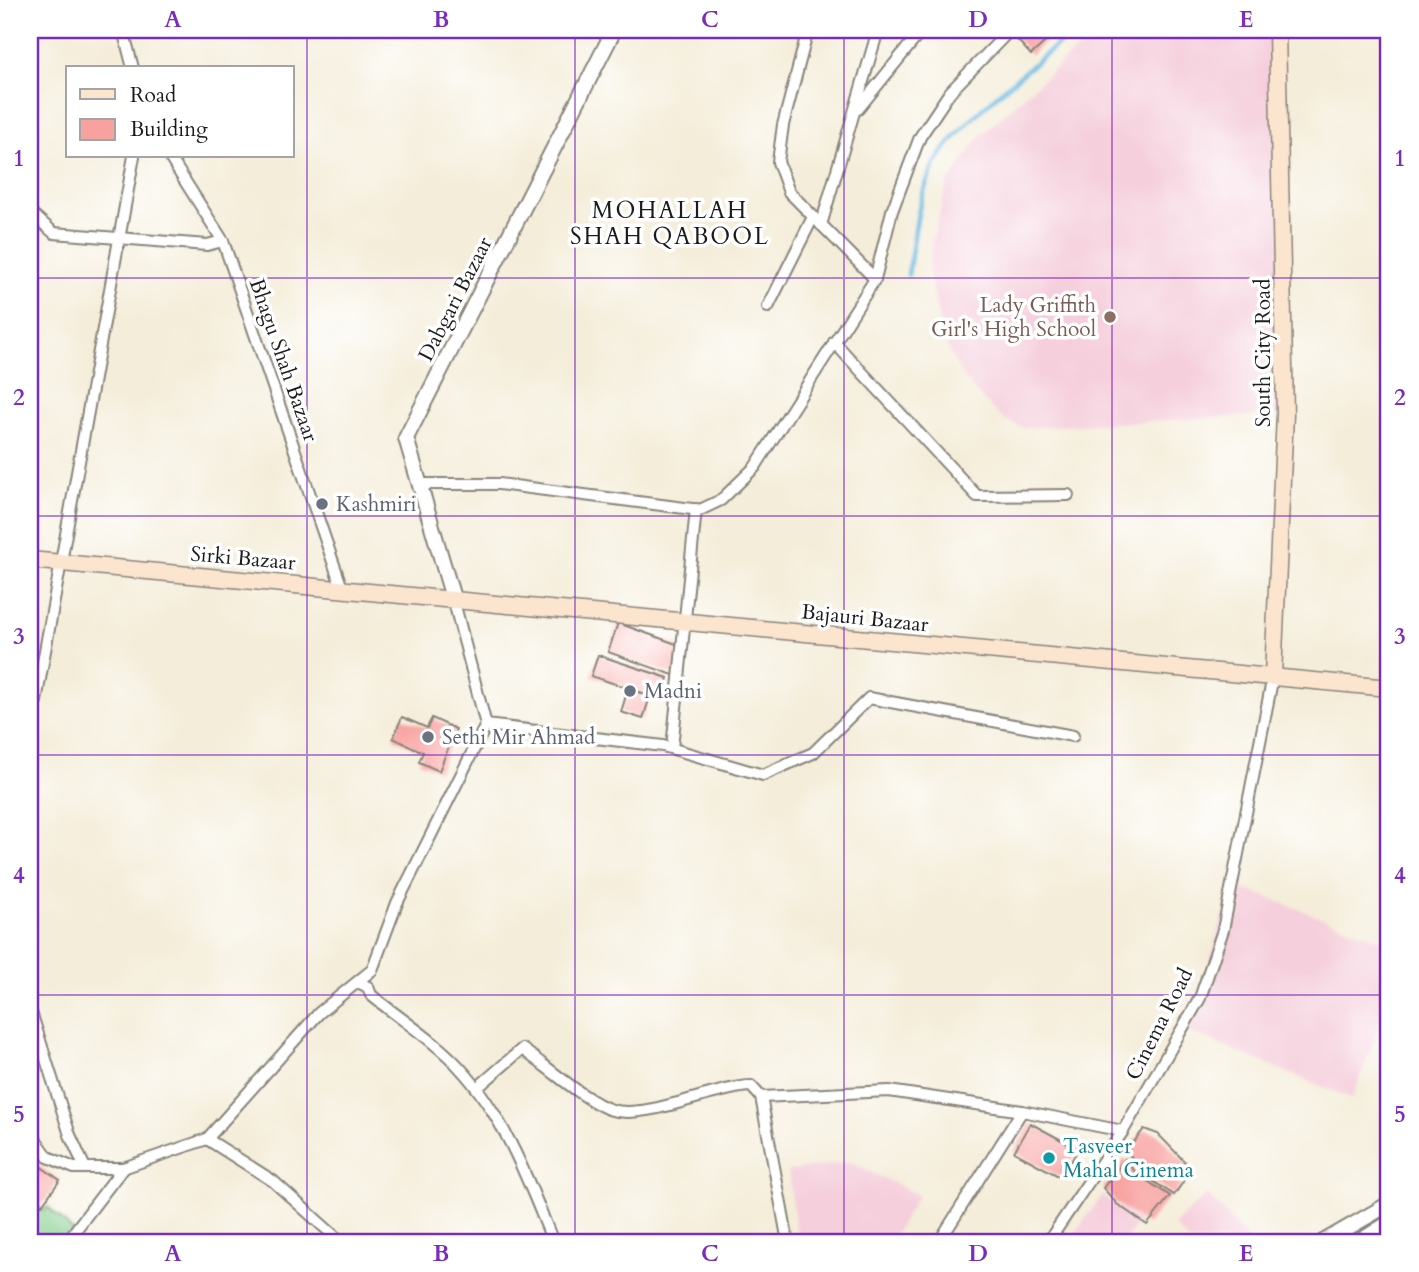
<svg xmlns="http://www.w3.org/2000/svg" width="1419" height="1272" font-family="Cardo,serif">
<rect width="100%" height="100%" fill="#fff"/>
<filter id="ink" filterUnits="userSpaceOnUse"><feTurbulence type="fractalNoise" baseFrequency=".0143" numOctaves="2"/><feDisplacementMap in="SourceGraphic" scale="14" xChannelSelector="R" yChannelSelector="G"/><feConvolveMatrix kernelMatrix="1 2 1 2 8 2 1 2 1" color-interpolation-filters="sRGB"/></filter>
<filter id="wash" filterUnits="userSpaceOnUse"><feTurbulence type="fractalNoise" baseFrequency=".00686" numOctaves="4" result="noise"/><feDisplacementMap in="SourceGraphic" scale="28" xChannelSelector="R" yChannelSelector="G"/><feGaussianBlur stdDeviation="1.57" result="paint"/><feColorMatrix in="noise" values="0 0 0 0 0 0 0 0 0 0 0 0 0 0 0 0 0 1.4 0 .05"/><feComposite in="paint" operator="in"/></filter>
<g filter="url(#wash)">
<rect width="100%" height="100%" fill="#f4edd9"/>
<g fill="#f5cfdb">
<polygon points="1109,30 1277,30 1285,414 1023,428 1003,419 984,401 964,378 951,355 941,330 929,271 932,240 947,185 981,135 1070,55"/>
<polygon points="1232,884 1389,943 1389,1000 1352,1099 1182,1029 1200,997"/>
<polygon points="850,1162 918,1195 890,1242 798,1242 788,1171"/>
<polygon points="1207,1194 1250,1241 1189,1242 1174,1225"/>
<polygon points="1102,1196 1139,1220 1125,1242 1068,1242"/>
</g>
<polygon fill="#85ce8b" stroke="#507554" stroke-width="2" points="30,1200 44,1211 48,1207 74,1232 71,1242 30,1242"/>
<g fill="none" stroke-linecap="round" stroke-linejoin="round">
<path stroke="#66b8e1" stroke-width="4.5" d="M 908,275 C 914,239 917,199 934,166 C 955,125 1038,60 1076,30"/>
</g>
<g id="blocks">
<g fill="#f8a2a0">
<polygon points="1015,30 1058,30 1031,55 1011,33"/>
<polygon points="618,623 679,645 676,676 608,652"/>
<polygon points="598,655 668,678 661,699 591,676"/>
<polygon points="628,689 650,696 643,719 621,712"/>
<polygon points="402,717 427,728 432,718 456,729 439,771 419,762 423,752 393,738"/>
<polygon points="1030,1123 1078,1149 1062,1178 1014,1152"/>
<polygon points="1144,1129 1158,1134 1192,1169 1174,1195 1144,1175 1127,1151"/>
<polygon points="1125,1159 1137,1174 1170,1196 1147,1225 1117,1204 1103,1188"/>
<polygon points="34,1162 60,1180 42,1205 30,1196 30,1167"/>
</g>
</g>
</g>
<g filter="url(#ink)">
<use href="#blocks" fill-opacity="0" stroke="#88847a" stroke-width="2"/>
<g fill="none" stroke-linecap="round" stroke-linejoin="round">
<defs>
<g id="minor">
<polyline points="123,30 133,68"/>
<polyline points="808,30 783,125 778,162 789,192 875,279"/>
<polyline points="858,109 922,30"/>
<polyline points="169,156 223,241 342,588"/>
<polyline points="30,212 54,233 207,245 223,241"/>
<polyline points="821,225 878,30"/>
<polyline points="768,307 813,217"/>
<polyline points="834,342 977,496 1068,495"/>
<polyline points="420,484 499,484 700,510 721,500 755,467 875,279 892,211 920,137 950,92 1010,30"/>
<polyline points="30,713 36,701 134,156"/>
<polyline points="486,725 663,746 763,775 813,753 869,698 1073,736"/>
<polyline points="672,748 696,509"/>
<path d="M 360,983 L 368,987 L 371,995 C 400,1019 434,1040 459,1067 C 504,1115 529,1182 553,1242"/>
<polyline points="30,1009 70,1135 85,1168"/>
<path d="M 477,1088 L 522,1049 C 544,1064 589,1104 612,1110 C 647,1120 711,1088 751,1086 L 761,1097"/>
<polyline points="761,1097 889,1091 1022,1111 1123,1131"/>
<polyline points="761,1097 788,1242"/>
<polyline points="30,1132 48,1157 74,1168 123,1168 207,1139 319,1013 372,970 397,903 486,725 453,598"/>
<polyline points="207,1139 273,1181 341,1242"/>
<polyline points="71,1242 74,1232 123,1168"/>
<polyline points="939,1242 1022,1111"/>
<polyline points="1048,1242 1123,1131 1200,998 1223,930 1273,676"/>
</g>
<g id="tertiary">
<polyline points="453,598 406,438 614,30"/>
<polyline points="1323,1242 1389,1204"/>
<polyline points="1359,1242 1389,1223"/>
</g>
<g id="secondary">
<polyline points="30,560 1389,688"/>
<polyline points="1273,676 1285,414 1277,30"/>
</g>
</defs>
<use href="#minor" stroke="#88847a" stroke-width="14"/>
<use href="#tertiary" stroke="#88847a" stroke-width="18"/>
<use href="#secondary" stroke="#88847a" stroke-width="19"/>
<use href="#minor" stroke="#fff" stroke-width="10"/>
<use href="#tertiary" stroke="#fff" stroke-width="14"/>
<use href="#secondary" stroke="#fce5cf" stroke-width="16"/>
</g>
</g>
<path fill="none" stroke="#7b2cbf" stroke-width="2" stroke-opacity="0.55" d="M 307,30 L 307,1242M 575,30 L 575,1242M 844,30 L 844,1242M 1112,30 L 1112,1242M 30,278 L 1389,278M 30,516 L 1389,516M 30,755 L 1389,755M 30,995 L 1389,995"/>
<circle fill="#8d6e63" stroke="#fff" stroke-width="2.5" cx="1110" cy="317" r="7"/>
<g fill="#6b7280" stroke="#fff" stroke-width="2.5">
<circle cx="322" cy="504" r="7"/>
<circle cx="630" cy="691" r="7"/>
<circle cx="428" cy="737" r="7"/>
</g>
<circle fill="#0f9aa8" stroke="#fff" stroke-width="2.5" cx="1049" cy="1158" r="7"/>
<g text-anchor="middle" stroke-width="7" stroke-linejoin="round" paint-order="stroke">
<g font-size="21" fill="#1c1c1c" stroke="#fff">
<text transform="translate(455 299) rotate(-63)" y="7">Dabgari Bazaar</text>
<text transform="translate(1263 353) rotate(-90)" y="7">South City Road</text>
<text transform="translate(284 360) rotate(71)" y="7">Bhagu Shah Bazaar</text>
<text transform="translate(243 558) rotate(5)" y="7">Sirki Bazaar</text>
<text transform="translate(865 618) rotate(6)" y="7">Bajauri Bazaar</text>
<text transform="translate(1159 1024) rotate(-63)" y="7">Cinema Road</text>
</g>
<g font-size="21" fill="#785e54" stroke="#fff" text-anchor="end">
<text x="1096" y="312">Lady Griffith<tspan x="1096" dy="24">Girl's High School</tspan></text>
</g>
<g font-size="21" fill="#5b616d" stroke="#fff" text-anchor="start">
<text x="336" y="511">Kashmiri</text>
<text x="644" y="698">Madni</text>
<text x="442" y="744">Sethi Mir Ahmad</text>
</g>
<g font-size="21" fill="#0d838f" stroke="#fff" text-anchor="start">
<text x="1063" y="1153">Tasveer<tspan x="1063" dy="24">Mahal Cinema</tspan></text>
</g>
<g font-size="23" letter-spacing="2" fill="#1c1c1c" stroke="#fff">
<text x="670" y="218">MOHALLAH<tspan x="670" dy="26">SHAH QABOOL</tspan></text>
</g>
</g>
<rect width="1419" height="1272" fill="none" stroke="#fff" stroke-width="77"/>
<rect x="66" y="66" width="228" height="91" fill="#ffffff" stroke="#a4a4a4" stroke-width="2"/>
<rect x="80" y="89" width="35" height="10" fill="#fce5cf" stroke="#a4a4a4" stroke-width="2"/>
<text x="130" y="102" font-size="21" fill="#1c1c1c">Road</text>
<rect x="80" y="119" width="35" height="21" fill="#f8a2a0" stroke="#a4a4a4" stroke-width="2"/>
<text x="130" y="136" font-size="21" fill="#1c1c1c">Building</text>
<rect x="38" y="38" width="1342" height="1196" fill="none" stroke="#7b2cbf" stroke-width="2.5"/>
<g font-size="23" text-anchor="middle" font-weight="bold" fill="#7b2cbf">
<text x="173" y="27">A</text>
<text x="441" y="27">B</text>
<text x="710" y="27">C</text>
<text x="978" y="27">D</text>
<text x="1246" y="27">E</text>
<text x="19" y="166">1</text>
<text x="1400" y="166">1</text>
<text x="19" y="405">2</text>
<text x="1400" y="405">2</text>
<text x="19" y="644">3</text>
<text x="1400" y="644">3</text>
<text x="19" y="883">4</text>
<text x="1400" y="883">4</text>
<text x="19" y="1122">5</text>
<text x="1400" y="1122">5</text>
<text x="173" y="1261">A</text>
<text x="441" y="1261">B</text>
<text x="710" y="1261">C</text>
<text x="978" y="1261">D</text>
<text x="1246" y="1261">E</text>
</g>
</svg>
